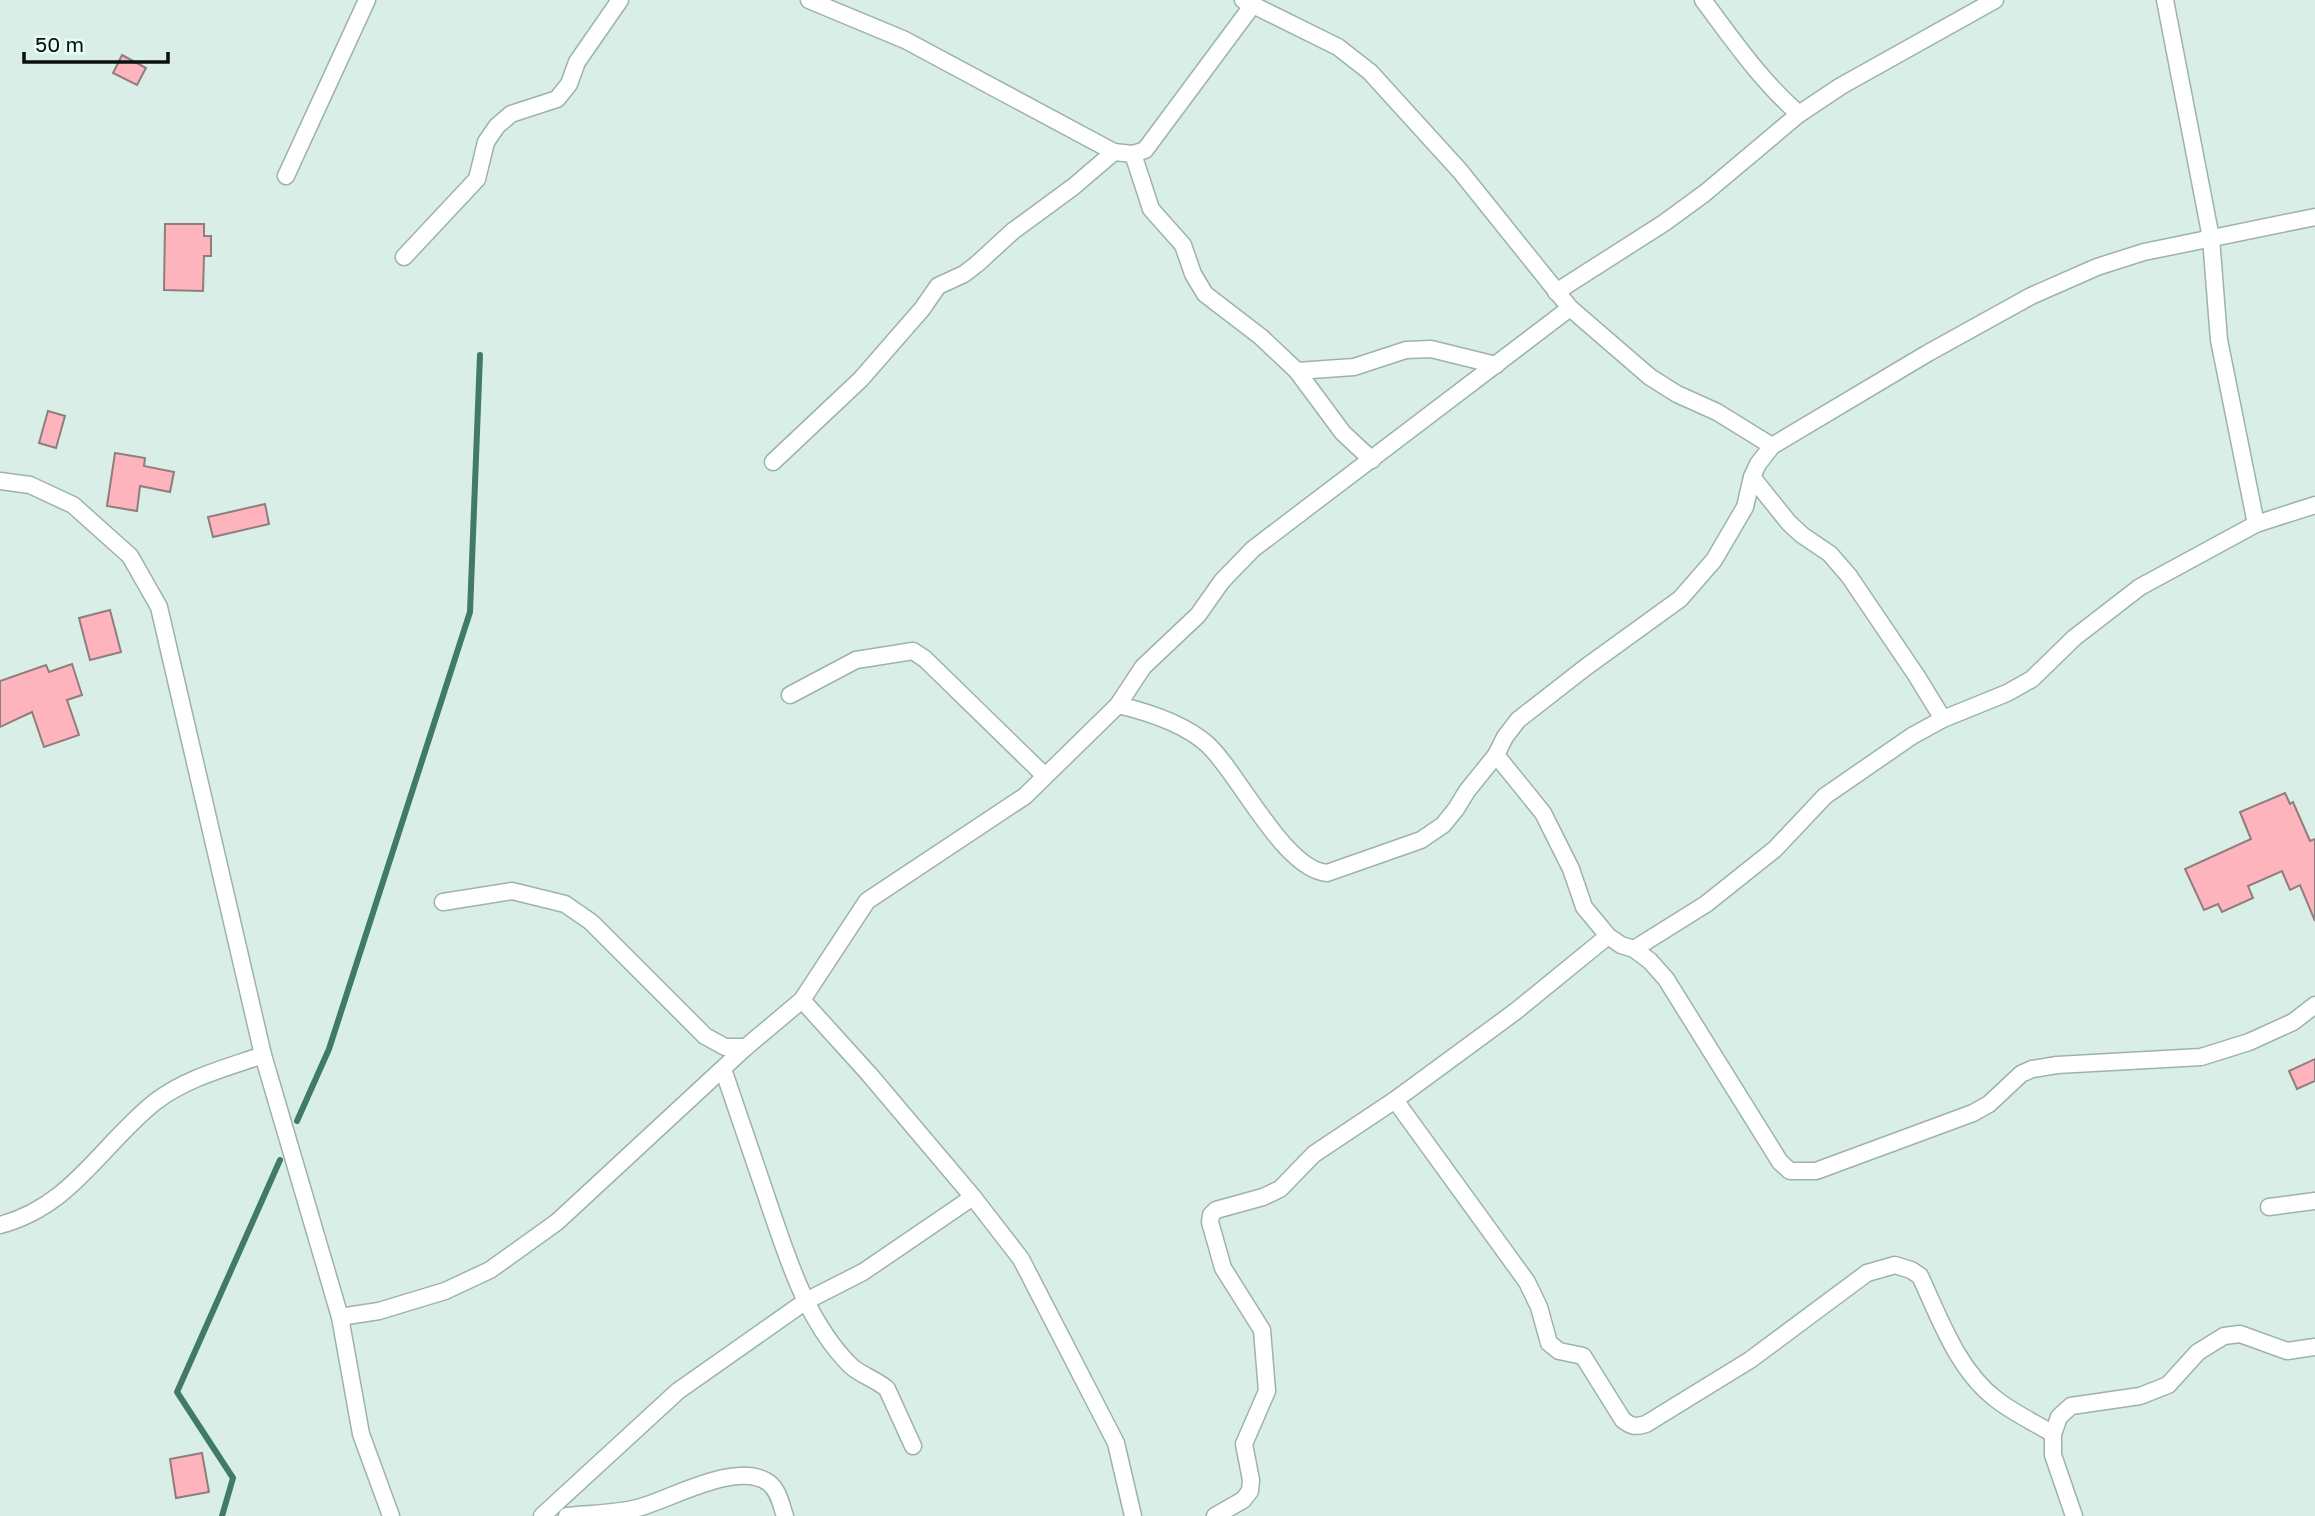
<svg xmlns="http://www.w3.org/2000/svg" width="2315" height="1516" font-family="'Golos Text',sans-serif">
<rect width="100%" height="100%" fill="#d9eee7"/>
<g fill="none" stroke-linecap="round" stroke-linejoin="round">
<g stroke="#407a69" stroke-width="6">
<polyline points="297,1121 329,1049 470,612 480,355"/>
<polyline points="222,1516 233,1478 177,1392 280,1160"/>
</g>
</g>
<g fill="#feb4bc" stroke="#907d7e" stroke-width="2">
<polygon points="122,55 146,68 137,85 113,73"/>
<polygon points="165,224 204,224 204,236 211,236 211,256 204,256 203,291 164,290"/>
<polygon points="48,411 65,416 56,448 39,443"/>
<polygon points="115,453 145,458 144,466 174,472 170,492 140,486 137,511 107,506"/>
<polygon points="265,504 269,524 213,537 208,517"/>
<polygon points="110,610 121,652 90,660 79,618"/>
<polygon points="72,664 82,695 67,700 79,735 44,747 32,712 0,727 0,681 46,665 49,672"/>
<polygon points="2285,793 2290,804 2293,802 2310,841 2315,839 2315,921 2300,885 2290,890 2282,871 2248,886 2253,898 2222,912 2218,904 2204,910 2185,869 2251,839 2240,812"/>
<polygon points="2315,1059 2315,1081 2297,1089 2289,1071"/>
<polygon points="202,1453 209,1492 176,1498 170,1459"/>
</g>
<g fill="none" stroke-linecap="round" stroke-linejoin="round">
<defs>
<g id="street">
<polyline points="809,0 905,40 1114,152 1133,154 1145,150 1252,6"/>
<polyline points="1243,0 1338,47 1370,72 1460,171 1570,308 1650,377 1677,394 1717,412 1772,446"/>
<path d="M 1703,0 C 1733,40 1761,81 1799,114"/>
<polyline points="2165,0 2211,238 2219,340 2256,524"/>
<polyline points="1133,154 1151,209 1183,245 1193,274 1205,294 1261,337 1297,371 1343,433 1372,460"/>
<polyline points="286,176 367,0"/>
<polyline points="404,257 477,179 486,142 497,126 511,114 557,99 569,84 577,62 620,0"/>
<polyline points="1556,292 1664,223 1705,193 1799,114 1841,86 1995,0"/>
<polyline points="1297,371 1354,367 1406,350 1431,349 1496,365"/>
<polyline points="773,462 861,379 922,309 938,286 964,274 977,264 1013,231 1073,187 1114,152"/>
<polyline points="1752,477 1789,523 1802,535 1830,554 1849,576 1916,675 1943,719"/>
<polyline points="0,481 30,485 73,505 130,556 159,607 263,1055 340,1317 379,1311 445,1291 490,1270 557,1222 746,1047"/>
<polyline points="790,695 856,660 913,651 925,659 1045,776"/>
<polyline points="1118,705 1143,667 1198,615 1222,581 1253,549 1570,308"/>
<polyline points="1496,755 1543,813 1571,869 1584,907 1608,936 1621,945 1634,949 1650,961 1666,979 1780,1162 1790,1171 1816,1171 1973,1113 1989,1104 2021,1074 2032,1069 2057,1065 2201,1057 2249,1042 2293,1022 2315,1005"/>
<path d="M 443,902 L 512,891 L 565,904 L 591,922 L 705,1036 L 725,1047 L 746,1047 L 802,1000 L 867,901 L 1025,796 L 1118,705 C 1148,712 1183,723 1207,744 C 1238,772 1284,870 1327,873 L 1421,840 L 1443,825 L 1456,809 L 1467,791 L 1496,755 L 1505,737 L 1518,720 L 1586,667 L 1680,599 L 1714,560 L 1745,507 L 1752,477 L 1758,464 L 1772,446 L 1928,353 L 2031,296 L 2097,267 L 2144,252 L 2315,217"/>
<polyline points="1634,949 1706,904 1775,849 1825,796 1912,736 1943,719 2007,693 2032,679 2074,638 2140,587 2256,524 2315,505"/>
<polyline points="802,1000 869,1074 973,1197 1021,1259 1116,1443 1133,1516"/>
<path d="M 723,1069 C 738,1113 753,1157 768,1201 C 787,1257 807,1323 851,1366 C 862,1376 876,1379 887,1389 L 913,1446"/>
<path d="M 1395,1100 L 1527,1282 L 1539,1307 L 1549,1343 L 1559,1351 L 1583,1356 L 1623,1420 C 1632,1427 1636,1427 1646,1424 L 1750,1360 L 1867,1273 L 1895,1265 L 1911,1270 L 1920,1276 C 1940,1319 1958,1371 1997,1400 C 2014,1413 2035,1423 2053,1434"/>
<polyline points="2269,1207 2315,1201"/>
<path d="M 0,1225 C 72,1206 101,1145 155,1102 C 186,1078 226,1068 263,1055"/>
<polyline points="340,1317 361,1434 391,1516"/>
<polyline points="542,1516 678,1391 806,1301 863,1272 973,1197"/>
<path d="M 567,1516 C 591,1513 618,1514 641,1507 C 673,1498 738,1460 769,1483 C 779,1491 781,1505 785,1516"/>
<polyline points="1215,1516 1243,1500 1250,1491 1251,1480 1244,1444 1267,1391 1262,1330 1223,1268 1210,1222 1211,1215 1216,1210 1263,1197 1280,1189 1314,1154 1395,1100 1516,1011 1608,936"/>
<polyline points="2074,1516 2053,1455 2053,1434 2059,1417 2071,1406 2140,1396 2168,1385 2198,1352 2224,1336 2240,1334 2287,1351 2315,1347"/>
</g>
</defs>
<use href="#street" stroke="#9eb2ab" stroke-width="19"/>
<use href="#street" stroke="#fff" stroke-width="16"/>
</g>
<path d="M24 52v10h144v-10" fill="none" stroke="#0a110f" stroke-width="3.5"/>
<text x="35" y="52" font-size="21" fill="#0a110f" stroke="#e6fcf4" stroke-width="5" paint-order="stroke">50 m</text>
</svg>
